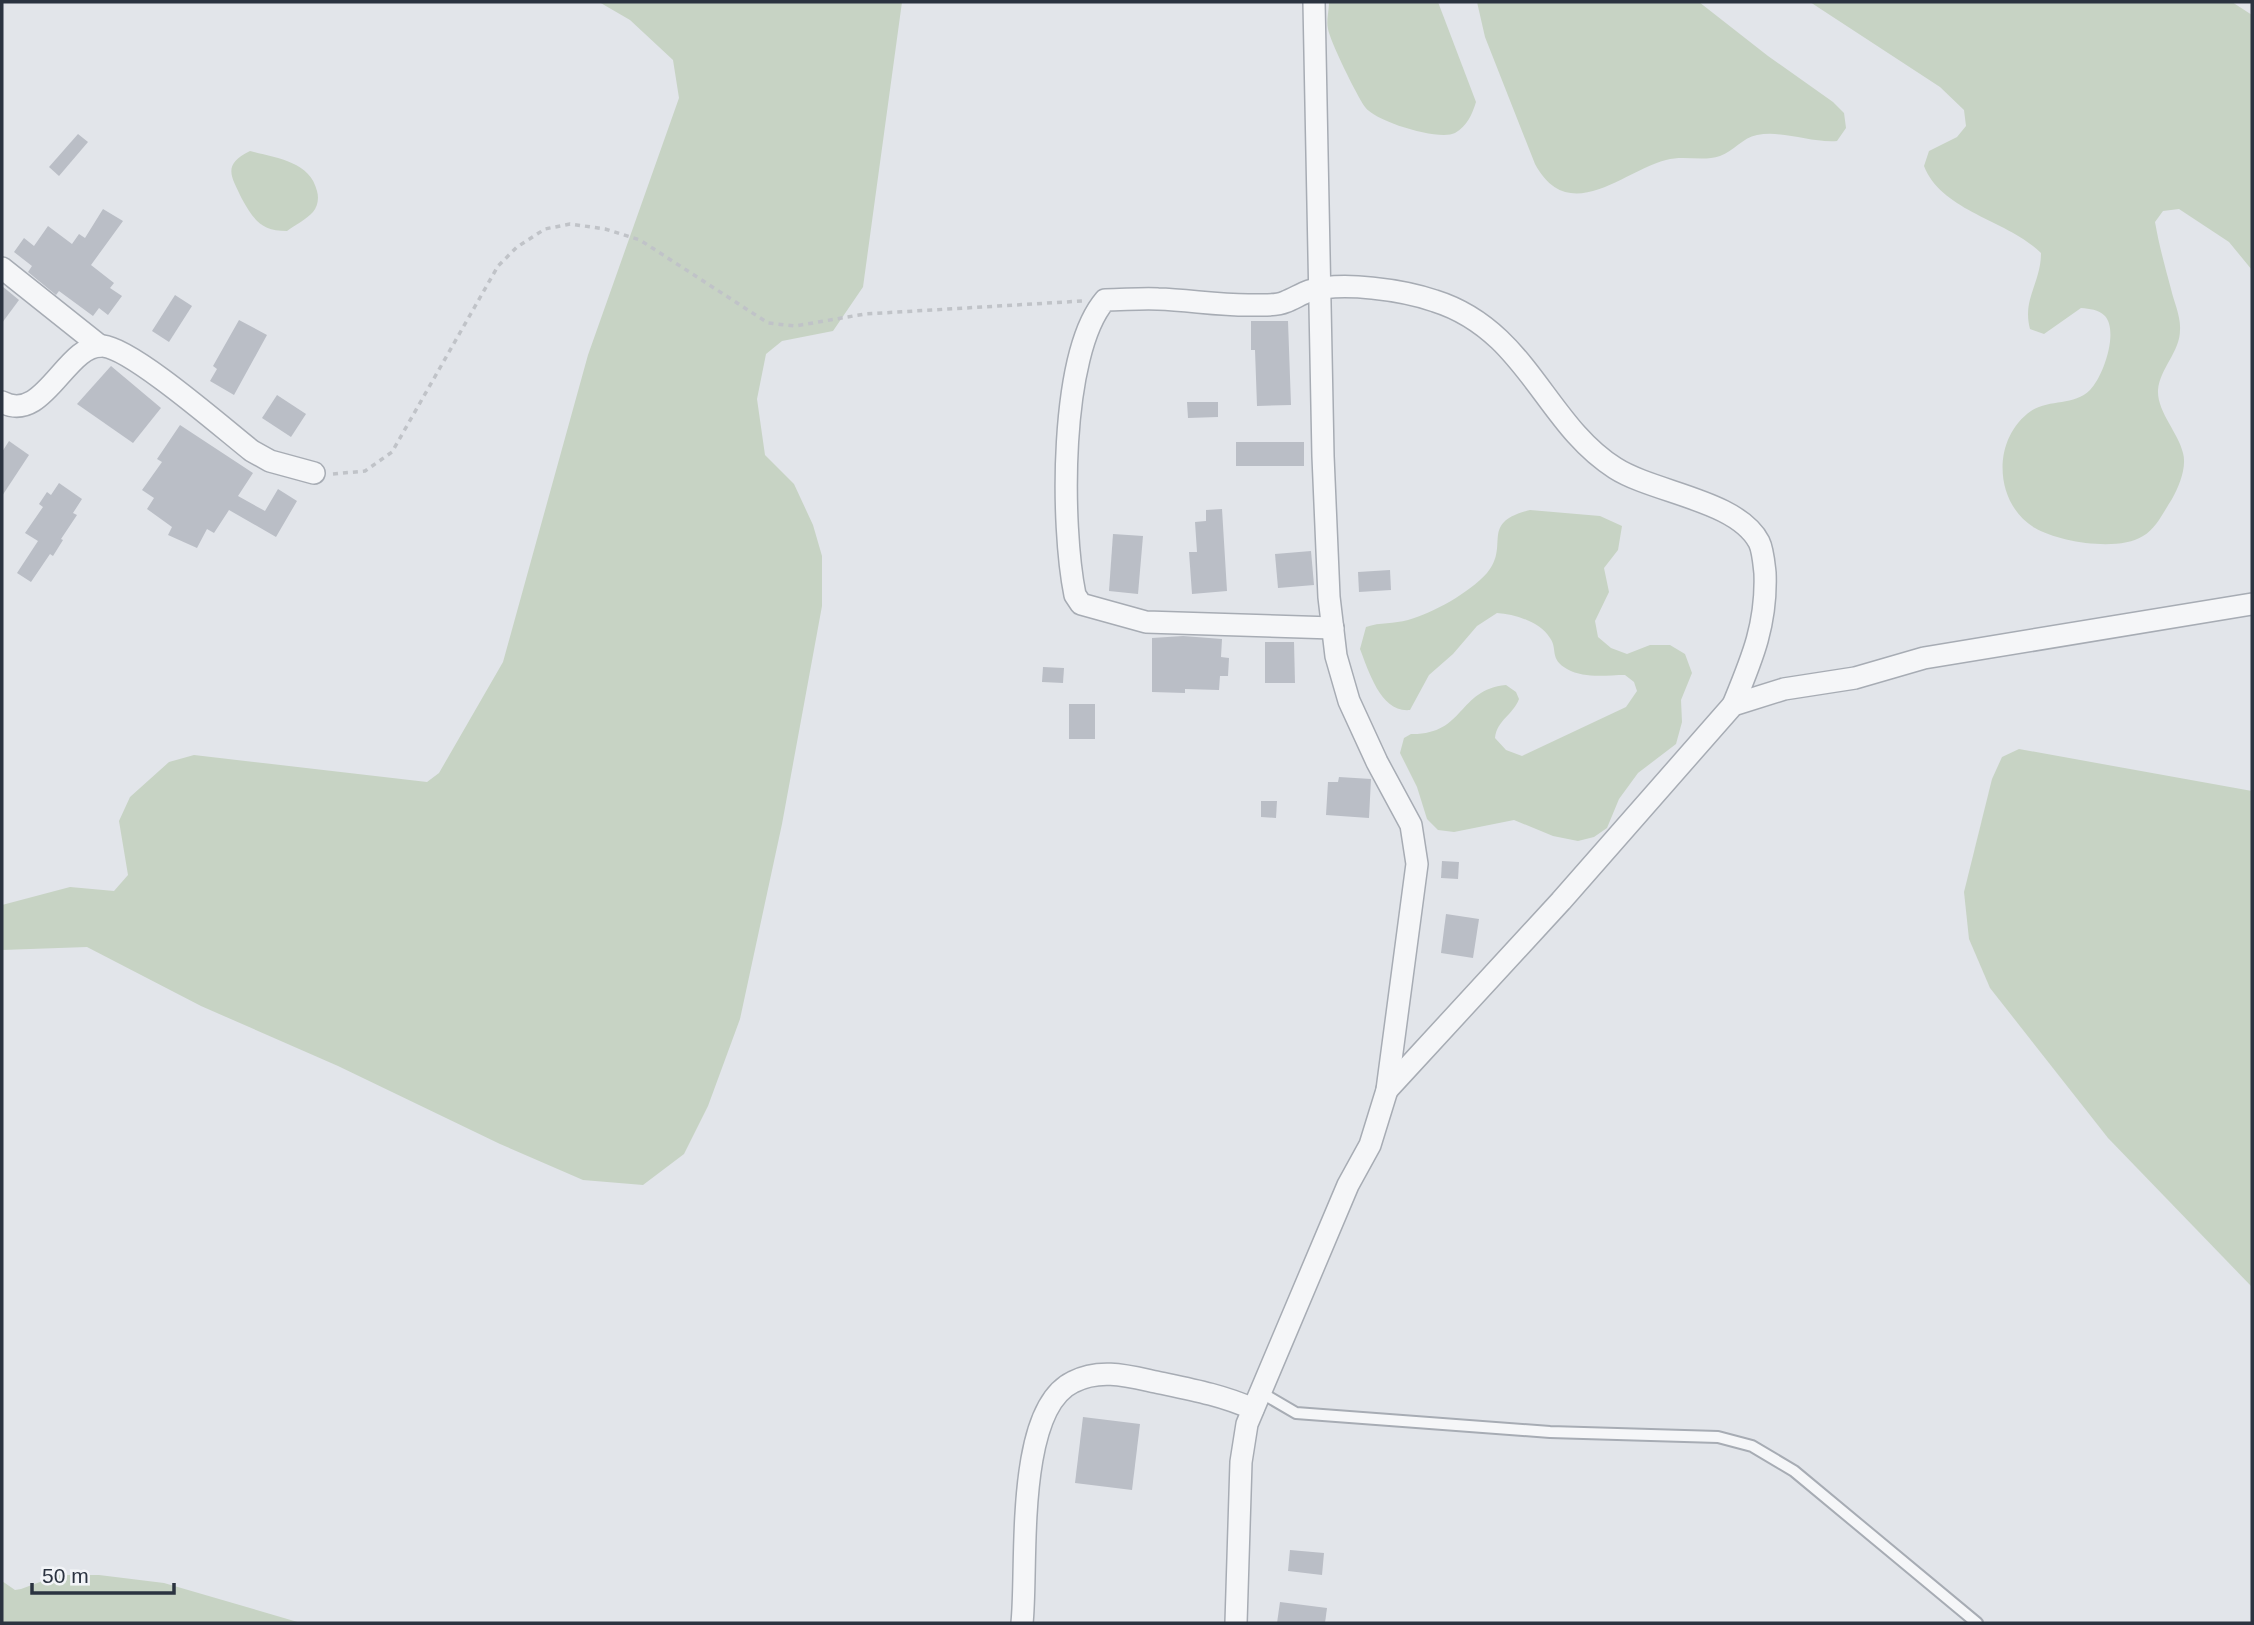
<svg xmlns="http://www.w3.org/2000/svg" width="2254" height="1625" font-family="Helvetica,sans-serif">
<rect width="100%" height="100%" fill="#e2e5ea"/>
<g fill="#c7d3c4">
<polygon points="599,2 902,2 863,287 833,331 782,341 766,354 757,399 765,455 794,484 813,525 822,556 822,606 782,824 740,1019 708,1106 684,1154 643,1185 583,1180 500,1144 338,1066 201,1006 87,947 2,950 2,905 70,887 114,891 128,875 119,821 130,797 169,762 194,755 427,782 439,773 503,662 588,355 679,98 673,60 630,20"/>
<path d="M 1329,2 L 1438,2 L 1476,102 C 1472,115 1467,126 1455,133 C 1439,141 1376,122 1365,107 C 1357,96 1330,41 1328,29 C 1326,20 1329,11 1329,2 Z"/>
<path d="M 1477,2 L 1699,2 L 1768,56 L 1833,102 L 1844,113 L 1846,128 L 1837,141 C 1811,143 1783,130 1757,135 C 1742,138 1734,151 1720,156 C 1703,162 1684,155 1666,160 C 1623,171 1569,227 1535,164 L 1485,37 Z"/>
<path d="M 1810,2 L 2232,2 L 2252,15 L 2252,270 L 2229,242 L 2179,209 L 2163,211 L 2155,222 C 2159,245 2165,267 2171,289 C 2174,302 2181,317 2180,330 C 2180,352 2160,368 2158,390 C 2157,412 2178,432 2183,453 C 2187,467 2179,487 2172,499 C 2164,511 2156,529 2143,536 C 2118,552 2059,542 2035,528 C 1994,504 1991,439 2031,411 C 2049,399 2074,406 2090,390 C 2103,377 2119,332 2105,316 C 2098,309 2090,309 2081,308 L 2044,334 L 2030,329 C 2022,299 2041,283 2041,253 C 2008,220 1942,212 1924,166 L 1929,151 L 1957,137 L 1966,126 L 1964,110 L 1940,87 Z"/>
<path d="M 250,151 C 275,158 310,161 317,191 C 319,198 318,206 313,212 C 307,219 295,225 287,231 C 261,231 253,219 242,199 C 232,177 221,165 250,151 Z"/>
<path d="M 1530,510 L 1600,516 L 1622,526 L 1618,550 L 1604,568 L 1609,592 L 1595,621 L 1598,637 L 1611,648 L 1627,654 L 1650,645 L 1670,645 L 1685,654 L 1692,673 L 1681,700 L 1682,722 L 1676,744 L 1638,773 L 1619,799 L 1607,828 L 1594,837 L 1578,841 L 1553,836 L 1514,820 L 1454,832 L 1438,830 L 1427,819 L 1417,787 L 1400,753 L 1404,738 L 1411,734 C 1465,735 1457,690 1506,685 L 1516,692 L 1519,699 C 1513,715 1497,720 1495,738 L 1506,750 L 1522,756 L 1626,707 L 1637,691 L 1634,682 L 1625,675 C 1606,675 1585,679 1567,669 C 1549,659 1558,649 1550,638 C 1540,622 1515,614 1497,613 L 1477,626 L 1453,654 L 1429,675 L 1410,710 C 1381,713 1369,672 1360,649 L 1366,627 C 1380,622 1394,624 1408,620 C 1433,613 1469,593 1487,573 C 1511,545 1478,523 1530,510 Z"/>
<polygon points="2019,749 2252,791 2252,1287 2108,1138 1990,988 1969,939 1964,892 1992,779 2002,757"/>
<polygon points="59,1575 99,1575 164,1583 301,1623 2,1623 2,1581 15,1590 21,1589"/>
</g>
<g fill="#babec6">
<polygon points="78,134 88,142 59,176 49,167"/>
<polygon points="103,209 123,221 91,265 114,283 110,288 122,296 108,315 99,308 93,316 59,291 56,295 28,272 32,266 14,252 24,238 34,246 48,226 72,244 79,234 85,238"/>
<polygon points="2,286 19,300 2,323"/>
<polygon points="175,295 192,306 169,342 152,331"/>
<polygon points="239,320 267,335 234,395 210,381 217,369 213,366"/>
<polygon points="1251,321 1288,321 1291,405 1257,406 1255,350 1251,350"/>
<polygon points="111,366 161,408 133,443 77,404"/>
<polygon points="277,395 306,414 291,437 262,418"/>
<polygon points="1187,402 1218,402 1218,417 1188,418"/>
<polygon points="180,425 253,473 238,496 265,511 278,489 297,501 276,537 229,510 214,533 207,529 197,548 168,535 172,527 147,509 154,498 142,490 162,462 157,459"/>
<polygon points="9,441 29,455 2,496 2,452"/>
<rect x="1236" y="442" width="68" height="24"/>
<polygon points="59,483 82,499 73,513 77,515 61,539 63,540 53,556 50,554 31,582 17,573 38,541 25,533 43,507 39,504 47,492 51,495"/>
<polygon points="1222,509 1227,591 1192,594 1189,552 1197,552 1195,522 1206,521 1206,510"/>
<polygon points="1113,534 1143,536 1138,594 1109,591"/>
<polygon points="1311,551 1314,585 1278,588 1275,554"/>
<polygon points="1390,570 1391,590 1359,592 1358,572"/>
<polygon points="1183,636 1222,639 1221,657 1229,658 1228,676 1220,676 1219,690 1185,689 1185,693 1152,692 1152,638"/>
<polygon points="1265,642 1294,642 1295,683 1265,683"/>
<polygon points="1043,667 1064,668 1063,683 1042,682"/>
<rect x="1069" y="704" width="26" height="35"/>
<polygon points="1339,777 1371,779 1369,818 1326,815 1328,782 1338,782"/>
<polygon points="1261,801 1277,801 1276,818 1261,817"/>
<polygon points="1442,861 1459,862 1458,879 1441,878"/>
<polygon points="1446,914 1479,919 1473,958 1441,953"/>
<polygon points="1083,1417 1140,1424 1132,1490 1075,1483"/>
<polygon points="1290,1550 1324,1553 1322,1575 1288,1571"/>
<polygon points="1280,1602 1327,1608 1325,1623 1277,1623"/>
</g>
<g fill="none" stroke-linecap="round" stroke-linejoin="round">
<defs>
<polyline id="service" points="1260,1392 1296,1413 1550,1432 1718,1437 1752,1446 1794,1471 1977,1623"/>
<g id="minor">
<polyline points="2,268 100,346"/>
<path d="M 2,402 C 44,425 66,343 103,346 C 133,349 224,429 252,451 L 270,461 L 314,473"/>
<path d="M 1333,628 L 1146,622 L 1081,604 L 1075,595 C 1061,526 1059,354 1105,300 C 1123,300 1141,298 1158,299 C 1190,300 1222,306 1254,305 C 1263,305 1276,306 1285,302 C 1293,299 1301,294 1309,291 C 1342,281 1403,290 1435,301 C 1527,330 1545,424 1615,468 C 1654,493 1737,500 1759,542 C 1763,550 1764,564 1765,573 C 1767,624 1752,659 1733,705"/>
<polyline points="1387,1090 1561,901 1733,705 1784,689 1855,678 1924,658 2252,604"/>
<path d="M 1022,1623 C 1028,1568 1014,1410 1073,1382 C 1100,1368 1128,1376 1156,1382 C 1189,1389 1222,1395 1253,1409"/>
<polyline points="1236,1623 1241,1462 1247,1424 1348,1185 1370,1145 1387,1090 1417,864 1411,825 1377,762 1349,701 1336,656 1329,597 1323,456 1314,2"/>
</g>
</defs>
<use href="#service" stroke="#a7acb4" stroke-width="14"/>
<use href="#minor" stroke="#a7acb4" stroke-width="24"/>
<polyline stroke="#c0c3c8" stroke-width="3.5" stroke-dasharray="5 5" stroke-linecap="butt" points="333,474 365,471 392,452 498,266 517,247 545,229 570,224 605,229 640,240 768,323 795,326 865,314 1082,301"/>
<use href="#service" stroke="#f5f6f8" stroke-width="10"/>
<use href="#minor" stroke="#f5f6f8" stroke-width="21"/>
</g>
<rect width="2254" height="1625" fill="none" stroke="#2b3340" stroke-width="7"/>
<path d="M32 1583v10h142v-10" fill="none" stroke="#2b3340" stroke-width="3.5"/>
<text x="42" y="1583" font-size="21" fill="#2b3340" stroke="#f2f4f7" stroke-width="5" paint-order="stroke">50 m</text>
</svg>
